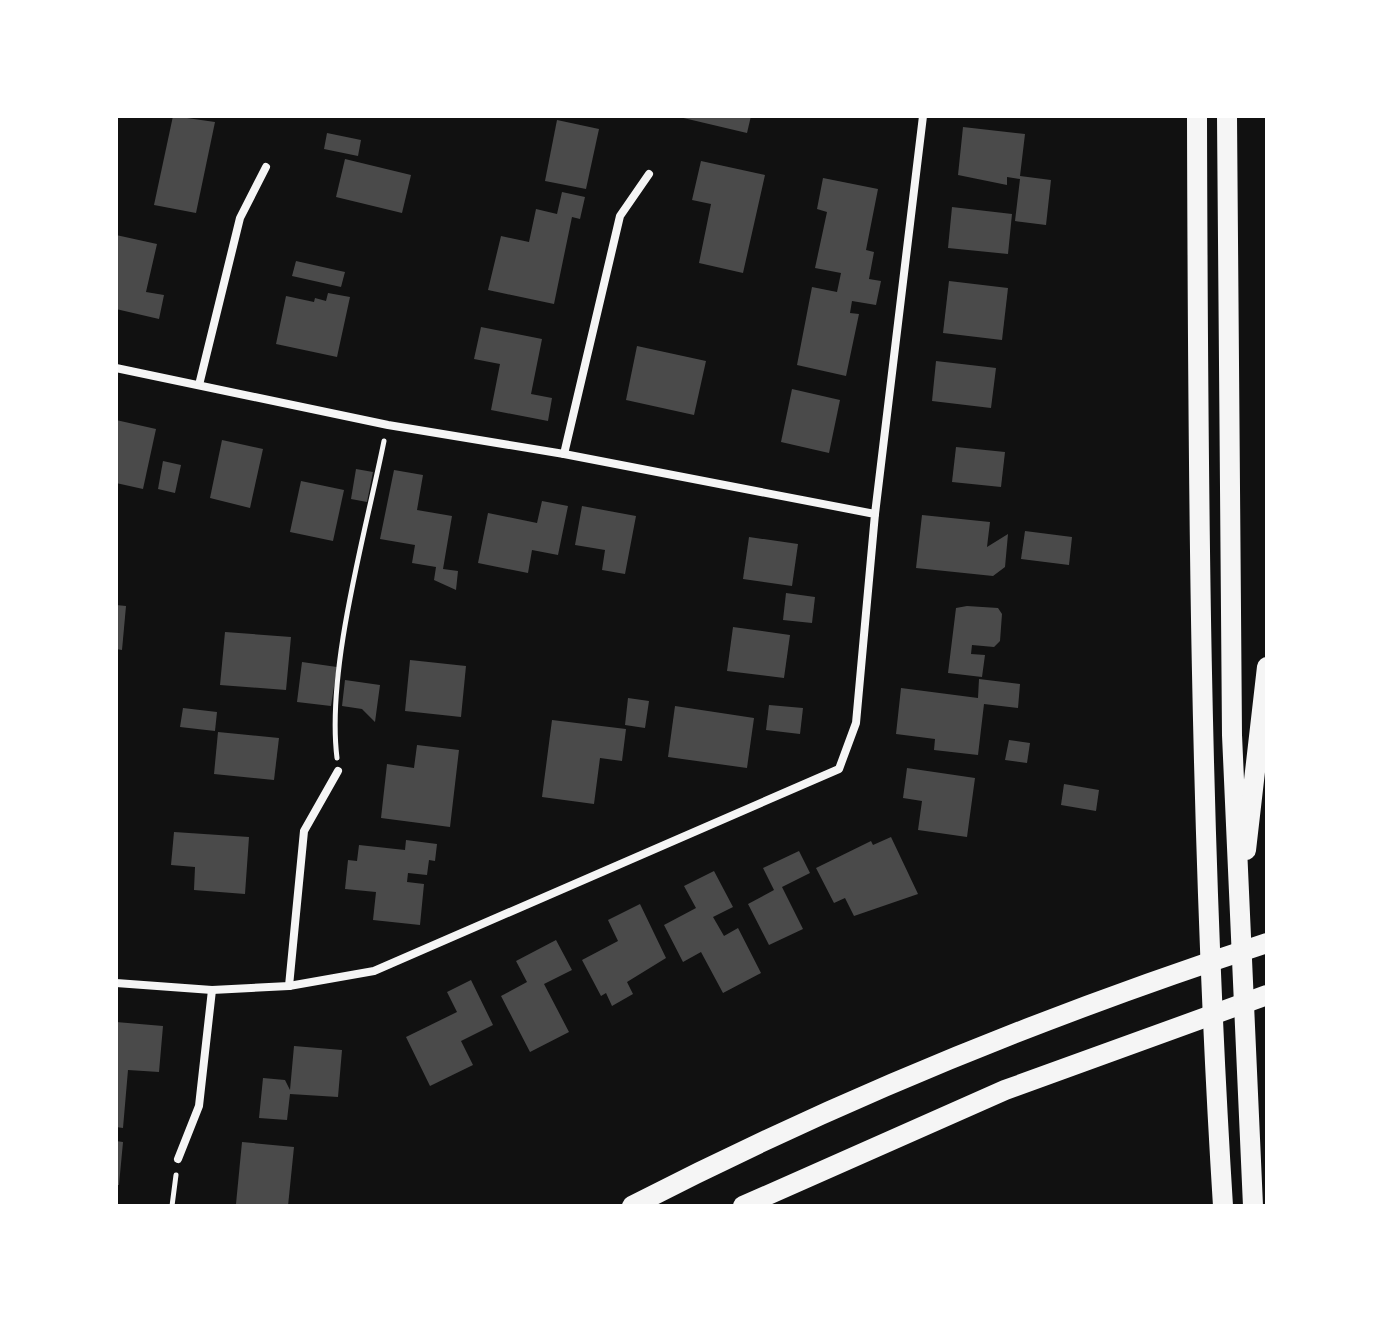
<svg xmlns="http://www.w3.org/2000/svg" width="1383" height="1322" font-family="'Titillium Web',sans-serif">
<rect width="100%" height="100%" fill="#111"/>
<g fill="#4a4a4a">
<polygon points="173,116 215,122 196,213 154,205"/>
<polygon points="675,116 751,116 747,133"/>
<polygon points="557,120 599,129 586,189 545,181"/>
<polygon points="963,127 1025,134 1020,176 1051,180 1046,225 1015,221 1020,179 1007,177 1007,185 958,175"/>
<polygon points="327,133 361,140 358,156 324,149"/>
<polygon points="345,159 411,175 402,213 336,197"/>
<polygon points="701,161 765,175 743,273 699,263 711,204 692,200"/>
<polygon points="823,178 878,189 866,250 874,252 869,279 881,281 876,305 852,301 850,313 859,314 846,376 797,365 812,287 837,292 841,273 815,268 827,212 817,209"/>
<polygon points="562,192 585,197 580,219 572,217 554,304 488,290 501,236 529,242 536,209 557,214"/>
<polygon points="952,207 1012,214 1008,254 948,248"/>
<polygon points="116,235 157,244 146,292 164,295 159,319 116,309"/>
<polygon points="296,261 345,272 341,287 292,276"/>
<polygon points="949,281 1008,288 1002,340 943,333"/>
<polygon points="328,293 350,297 337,357 276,344 286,296 314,302 315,298 326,301"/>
<polygon points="481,327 542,339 531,394 552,398 548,421 491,410 500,364 474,359"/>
<polygon points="637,346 706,361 694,415 626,400"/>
<polygon points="936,361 996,368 991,408 932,401"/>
<polygon points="792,389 840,400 829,453 781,442"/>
<polygon points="116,420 156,429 143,489 116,483"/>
<polygon points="222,440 263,449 250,508 210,498"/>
<polygon points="956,447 1005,452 1001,487 952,482"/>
<polygon points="163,461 181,465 175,493 158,489"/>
<polygon points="356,469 373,472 367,502 351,499"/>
<polygon points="394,470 423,475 417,510 452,516 443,569 458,571 456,590 434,580 436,567 412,563 415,545 380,539"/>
<polygon points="301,481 344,490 333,541 290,532"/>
<polygon points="542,501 568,506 558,555 532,550 528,573 478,563 488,513 537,523"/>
<polygon points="582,506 636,516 625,574 602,570 605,550 575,545"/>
<polygon points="922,515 990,522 987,547 1008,534 1005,567 993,576 916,568"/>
<polygon points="1025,531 1072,537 1069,565 1021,559"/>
<polygon points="749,537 798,544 792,586 743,579"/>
<polygon points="786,593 815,597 812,623 783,620"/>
<polygon points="116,605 126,606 122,650 116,649"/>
<polygon points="967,606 998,608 1002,614 1000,641 994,647 972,645 971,654 985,655 982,677 948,673 956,608"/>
<polygon points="733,627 790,635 784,678 727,671"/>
<polygon points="225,632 291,637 286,690 220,685"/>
<polygon points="410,660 466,666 461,717 405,711"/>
<polygon points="302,662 337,667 331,706 297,702"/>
<polygon points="979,679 1020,684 1018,708 984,704 978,755 934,750 935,739 896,734 901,688 978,698"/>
<polygon points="345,680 380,685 375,722 362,709 342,706"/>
<polygon points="628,698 649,701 645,728 625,725"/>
<polygon points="769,705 803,708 800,734 766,730"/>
<polygon points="675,706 754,718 747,768 668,757"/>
<polygon points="183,708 217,712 215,731 180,727"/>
<polygon points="552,720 626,729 622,761 600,758 594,804 542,797"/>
<polygon points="218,732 279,738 274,780 214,774"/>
<polygon points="1009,740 1030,743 1027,763 1005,760"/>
<polygon points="417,745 459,750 450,827 381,818 387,764 414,768"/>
<polygon points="907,768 975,778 967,837 918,830 922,801 903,798"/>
<polygon points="1064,784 1099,790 1096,811 1061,805"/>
<polygon points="174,832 249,837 245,894 194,890 195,867 171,865"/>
<polygon points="891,837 918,894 854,916 845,898 834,903 816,868 871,841 873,845"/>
<polygon points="406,840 437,844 435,861 429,860 427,875 408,873 407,882 424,884 420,925 373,920 376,892 345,889 348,860 357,861 359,845 405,850"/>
<polygon points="799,851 810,873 782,887 803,929 769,945 748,904 774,890 763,868"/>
<polygon points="714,871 733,907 713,917 724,936 738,928 761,973 723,993 701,952 683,962 664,925 696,908 684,886"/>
<polygon points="640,904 666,958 627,982 633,994 612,1006 606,993 601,996 582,960 618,941 608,920"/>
<polygon points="556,940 572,970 544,984 569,1032 530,1052 501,996 527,982 516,961"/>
<polygon points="471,980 493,1025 461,1041 473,1065 430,1086 406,1037 457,1012 447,992"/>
<polygon points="116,1022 163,1026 159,1072 128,1070 123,1128 116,1127"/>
<polygon points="294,1046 342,1050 338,1097 290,1094 287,1120 259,1118 263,1078 285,1080 290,1090"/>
<polygon points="116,1141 123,1142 119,1185 116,1185"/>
<polygon points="242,1142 294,1147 288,1206 236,1204"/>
</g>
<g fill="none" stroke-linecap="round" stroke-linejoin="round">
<g stroke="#f5f5f5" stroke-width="5">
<path d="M 337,758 C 326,669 366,531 384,441"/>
<polyline points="172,1206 176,1175"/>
</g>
<g stroke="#f5f5f5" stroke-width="8">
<polyline points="116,368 388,425 564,454 875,514 856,723 839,769 374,971 289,986 212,990 116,983"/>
<polyline points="199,385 240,218 266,167"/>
<polyline points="564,454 620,216 649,174"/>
<polyline points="875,514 923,116"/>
<polyline points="289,986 304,831 338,771"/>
<polyline points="178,1159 199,1106 212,990"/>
</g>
<g stroke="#f5f5f5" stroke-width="20">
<path d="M 632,1206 C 836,1101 1049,1014 1267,943"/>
<polyline points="743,1206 1005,1090 1267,995"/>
</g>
<g stroke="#f5f5f5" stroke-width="20">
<path d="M 1197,116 C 1198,479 1200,843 1223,1206"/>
<polyline points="1227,116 1232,735 1253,1206"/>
<polyline points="1246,850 1267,667"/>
</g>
</g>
<rect width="1383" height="1322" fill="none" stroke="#ffffff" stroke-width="236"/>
</svg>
